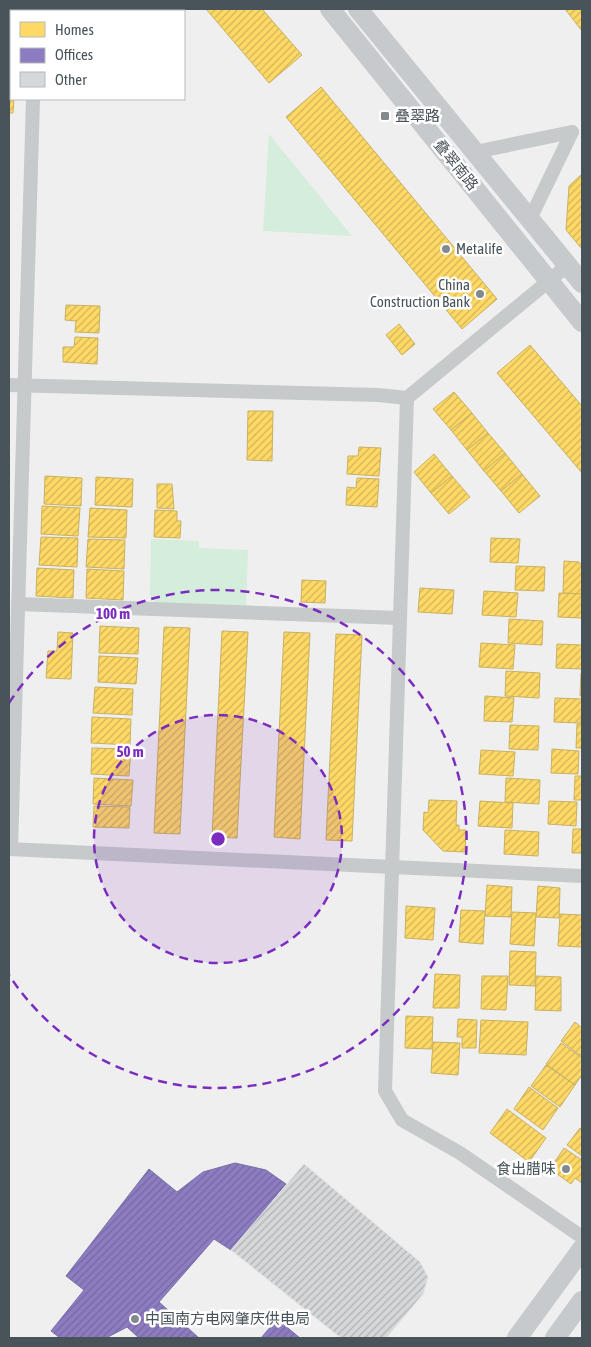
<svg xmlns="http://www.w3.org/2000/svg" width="591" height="1347" font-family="'Asap Condensed','Noto Sans SC',sans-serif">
<defs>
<pattern id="homes-hatch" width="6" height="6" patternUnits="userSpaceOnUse" patternTransform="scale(1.25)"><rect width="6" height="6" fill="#ffd966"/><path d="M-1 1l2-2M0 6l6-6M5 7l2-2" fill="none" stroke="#d0b357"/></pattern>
<pattern id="offices-hatch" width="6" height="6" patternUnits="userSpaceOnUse" patternTransform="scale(1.25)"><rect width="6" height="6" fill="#8e7cc3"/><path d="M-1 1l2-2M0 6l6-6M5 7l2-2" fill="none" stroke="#7668a1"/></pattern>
<pattern id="building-hatch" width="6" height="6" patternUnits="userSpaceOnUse" patternTransform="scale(1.25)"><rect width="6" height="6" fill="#d5d7d8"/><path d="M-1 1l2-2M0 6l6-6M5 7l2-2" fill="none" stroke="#afb1b2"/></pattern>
</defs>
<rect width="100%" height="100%" fill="#efefef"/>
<g fill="#d5eddb">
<polygon points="269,134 352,236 263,231"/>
<polygon points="151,539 199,541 199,548 248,550 246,607 159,605 150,597"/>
</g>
<g fill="url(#homes-hatch)" stroke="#c8b162">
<polygon points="9,9 41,9 42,11 11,11 11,19"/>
<polygon points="62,9 86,9 83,11 64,11"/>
<polygon points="206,9 262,9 302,55 269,83"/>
<polygon points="565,9 582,9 582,31"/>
<polygon points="321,87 497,299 462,329 286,117"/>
<polygon points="9,97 14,99 13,113 9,113"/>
<polygon points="582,174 582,249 566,230 569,186"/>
<polygon points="66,305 100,306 99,333 75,332 76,321 65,320"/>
<polygon points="399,324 415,344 402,355 386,335"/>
<polygon points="75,337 98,338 97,364 63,362 63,347 74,347"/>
<polygon points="530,345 582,406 582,473 497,373"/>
<polygon points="454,392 472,413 451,430 433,409"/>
<polygon points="248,411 273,411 272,461 247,460"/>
<polygon points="472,413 488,433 467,450 451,430"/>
<polygon points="488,433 505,453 484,471 467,450"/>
<polygon points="359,447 381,448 379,476 347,474 348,456 358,456"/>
<polygon points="505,453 522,474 501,491 484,471"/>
<polygon points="434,454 452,476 431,493 414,472"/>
<polygon points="522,474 540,496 519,513 501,491"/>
<polygon points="45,476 82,478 81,506 44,504"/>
<polygon points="452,476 470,497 449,514 431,493"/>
<polygon points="96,477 133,479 132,507 95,505"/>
<polygon points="357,478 379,479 377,507 346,505 347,487 356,488"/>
<polygon points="157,484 172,484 174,509 157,508"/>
<polygon points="42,506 80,508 78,536 41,534"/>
<polygon points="90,508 127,510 126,538 88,537"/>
<polygon points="155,510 177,511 177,521 181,521 180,538 154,537"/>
<polygon points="41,537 78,538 77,567 39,565"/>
<polygon points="491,538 520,539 518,563 490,562"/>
<polygon points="88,539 125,540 124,569 86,567"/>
<polygon points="564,561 579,562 582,566 582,594 563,593"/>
<polygon points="516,566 545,567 544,591 515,590"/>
<polygon points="37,568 74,570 73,598 36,596"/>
<polygon points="87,569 124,571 123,600 86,598"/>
<polygon points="302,580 326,581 325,603 301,602"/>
<polygon points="420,588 454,590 452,614 418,612"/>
<polygon points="484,591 518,593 516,617 482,615"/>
<polygon points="559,593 582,594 582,618 558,617"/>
<polygon points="509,619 543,621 542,645 508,643"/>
<polygon points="100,626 139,628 138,654 99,653"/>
<polygon points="164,627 190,628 180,834 154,833"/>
<polygon points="222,631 248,632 237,838 212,837"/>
<polygon points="58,632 73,633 71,679 46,678 48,651 57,651"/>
<polygon points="284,632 310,633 300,839 274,837"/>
<polygon points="336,634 362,635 352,841 326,840"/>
<polygon points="481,643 515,645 513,669 479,667"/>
<polygon points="557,644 582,645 582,669 556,668"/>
<polygon points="99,656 138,658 136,684 98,682"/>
<polygon points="506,671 540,673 539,698 505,696"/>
<polygon points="581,673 582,673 582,696 580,696"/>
<polygon points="95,687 133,689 132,715 93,713"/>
<polygon points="485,696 514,698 512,722 484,721"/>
<polygon points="555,698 582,699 581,723 554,722"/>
<polygon points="92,717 131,719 130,745 91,743"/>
<polygon points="577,724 582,724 582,748 576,748"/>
<polygon points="510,725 539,726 538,750 509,749"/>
<polygon points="92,748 131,749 129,776 91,774"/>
<polygon points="552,749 579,751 578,774 551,773"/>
<polygon points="481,750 515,752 513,776 479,774"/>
<polygon points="575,776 582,776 582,800 574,800"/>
<polygon points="94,778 133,780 131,806 93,804"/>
<polygon points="506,778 540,780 539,804 505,802"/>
<polygon points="429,800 457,801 456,825 459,825 459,830 466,830 465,852 443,851 423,830 424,812 428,813"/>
<polygon points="480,801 513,803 512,828 478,826"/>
<polygon points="549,801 577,802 576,826 548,824"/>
<polygon points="94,806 130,807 129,828 93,827"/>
<polygon points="573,829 582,829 582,853 572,853"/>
<polygon points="505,830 539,832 538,856 504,854"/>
<polygon points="487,885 512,887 511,917 485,916"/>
<polygon points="538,886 560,888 559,918 536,917"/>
<polygon points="406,906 435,908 433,940 405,938"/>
<polygon points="461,910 485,911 483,944 459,942"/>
<polygon points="512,912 536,913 534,946 510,944"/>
<polygon points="560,914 582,915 582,947 558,946"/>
<polygon points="510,951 536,952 535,986 509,985"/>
<polygon points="435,974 460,975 459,1008 433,1008"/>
<polygon points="482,976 508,976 506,1010 481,1009"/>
<polygon points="536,976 561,977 561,1011 535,1010"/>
<polygon points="406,1016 433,1017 432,1049 405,1048"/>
<polygon points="458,1019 477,1020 476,1048 462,1048 462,1037 457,1037"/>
<polygon points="481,1020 528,1022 526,1055 479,1053"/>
<polygon points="575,1022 582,1028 582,1057 561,1041"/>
<polygon points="433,1042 460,1043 458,1075 431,1073"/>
<polygon points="561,1043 582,1058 582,1075 575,1085 546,1064"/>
<polygon points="546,1065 575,1085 560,1107 531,1086"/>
<polygon points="529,1087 558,1108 543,1130 514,1109"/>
<polygon points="507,1109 546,1138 529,1162 490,1133"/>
<polygon points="580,1128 582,1129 582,1156 567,1145"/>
<polygon points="564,1148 582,1160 582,1183 575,1178 571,1184 550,1169"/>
</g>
<g fill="url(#offices-hatch)" stroke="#7970a4">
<polygon points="235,1163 266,1170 286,1184 231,1250 214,1239 159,1302 199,1338 139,1338 127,1327 106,1338 60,1338 51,1331 84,1290 66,1276 149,1169 177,1192 203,1172"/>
<polygon points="277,1319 300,1338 261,1338"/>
</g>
<polygon fill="url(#building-hatch)" stroke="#e0e1e2" points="304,1164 420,1262 428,1277 423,1294 386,1338 341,1338 231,1250"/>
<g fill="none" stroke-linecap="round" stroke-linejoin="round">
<g stroke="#c6cacb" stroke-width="14">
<polyline points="126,11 129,9"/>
<polyline points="9,84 11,84"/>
<polyline points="475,152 572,132"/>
<polyline points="530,219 572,132"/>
<polyline points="9,385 378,395 407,398 568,265"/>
<polyline points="407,398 385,1091 402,1120 460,1153 582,1237"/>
<polyline points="18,604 399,618"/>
<polyline points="9,849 582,876"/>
<polyline points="11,849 33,99"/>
</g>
<g stroke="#c7cacc" stroke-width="20">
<polyline points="330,9 582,322"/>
<polyline points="358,9 582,283"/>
<polyline points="517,1338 582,1249"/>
<polyline points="555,1338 582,1301"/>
</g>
</g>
<circle cx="218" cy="839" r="124" fill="#7b2cbf" fill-opacity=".12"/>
<g fill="none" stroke="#7b2cbf" stroke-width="2.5" stroke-dasharray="9 6">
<circle cx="218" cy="839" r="124"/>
<path d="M9 703A249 249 0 1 1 9 975"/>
</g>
<g fill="#828a8e" stroke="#fff" stroke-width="2">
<rect x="380" y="111" width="10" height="10" rx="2.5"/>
<circle cx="446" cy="249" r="5"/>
<circle cx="480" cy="294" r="5"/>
<circle cx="566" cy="1169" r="5"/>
<circle cx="135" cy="1319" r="5"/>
</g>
<g text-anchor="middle" stroke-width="5" stroke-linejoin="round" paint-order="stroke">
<g font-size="15" fill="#48535a" stroke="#fff" text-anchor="start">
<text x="395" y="121">叠翠路</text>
<text x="456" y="254">Metalife</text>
<text x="470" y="290" text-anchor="end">China<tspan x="470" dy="17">Construction Bank</tspan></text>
<text x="556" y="1174" text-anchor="end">食出腊味</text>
<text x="145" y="1324">中国南方电网肇庆供电局</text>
</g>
<g font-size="15" fill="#48535a" stroke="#fff">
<text transform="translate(456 165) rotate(51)" y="5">叠翠南路</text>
</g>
</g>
<circle cx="218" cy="839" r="8" fill="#7b2cbf" stroke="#fff" stroke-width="2.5"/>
<g font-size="15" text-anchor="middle" font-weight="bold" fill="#7b2cbf" stroke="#fff" stroke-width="5" stroke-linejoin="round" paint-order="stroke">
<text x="113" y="619">100 m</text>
<text x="130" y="757">50 m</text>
</g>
<rect width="591" height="1347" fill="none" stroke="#48535a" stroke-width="20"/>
<rect x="10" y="10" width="175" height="90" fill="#ffffff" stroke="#b6babd"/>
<rect x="20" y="22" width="25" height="15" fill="#ffd966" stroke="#b6babd"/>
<text x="55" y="35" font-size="15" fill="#48535a">Homes</text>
<rect x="20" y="48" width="25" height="15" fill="#8e7cc3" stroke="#b6babd"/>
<text x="55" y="60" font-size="15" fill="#48535a">Offices</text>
<rect x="20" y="72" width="25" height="15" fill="#d5d7d8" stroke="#b6babd"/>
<text x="55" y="85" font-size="15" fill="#48535a">Other</text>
</svg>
